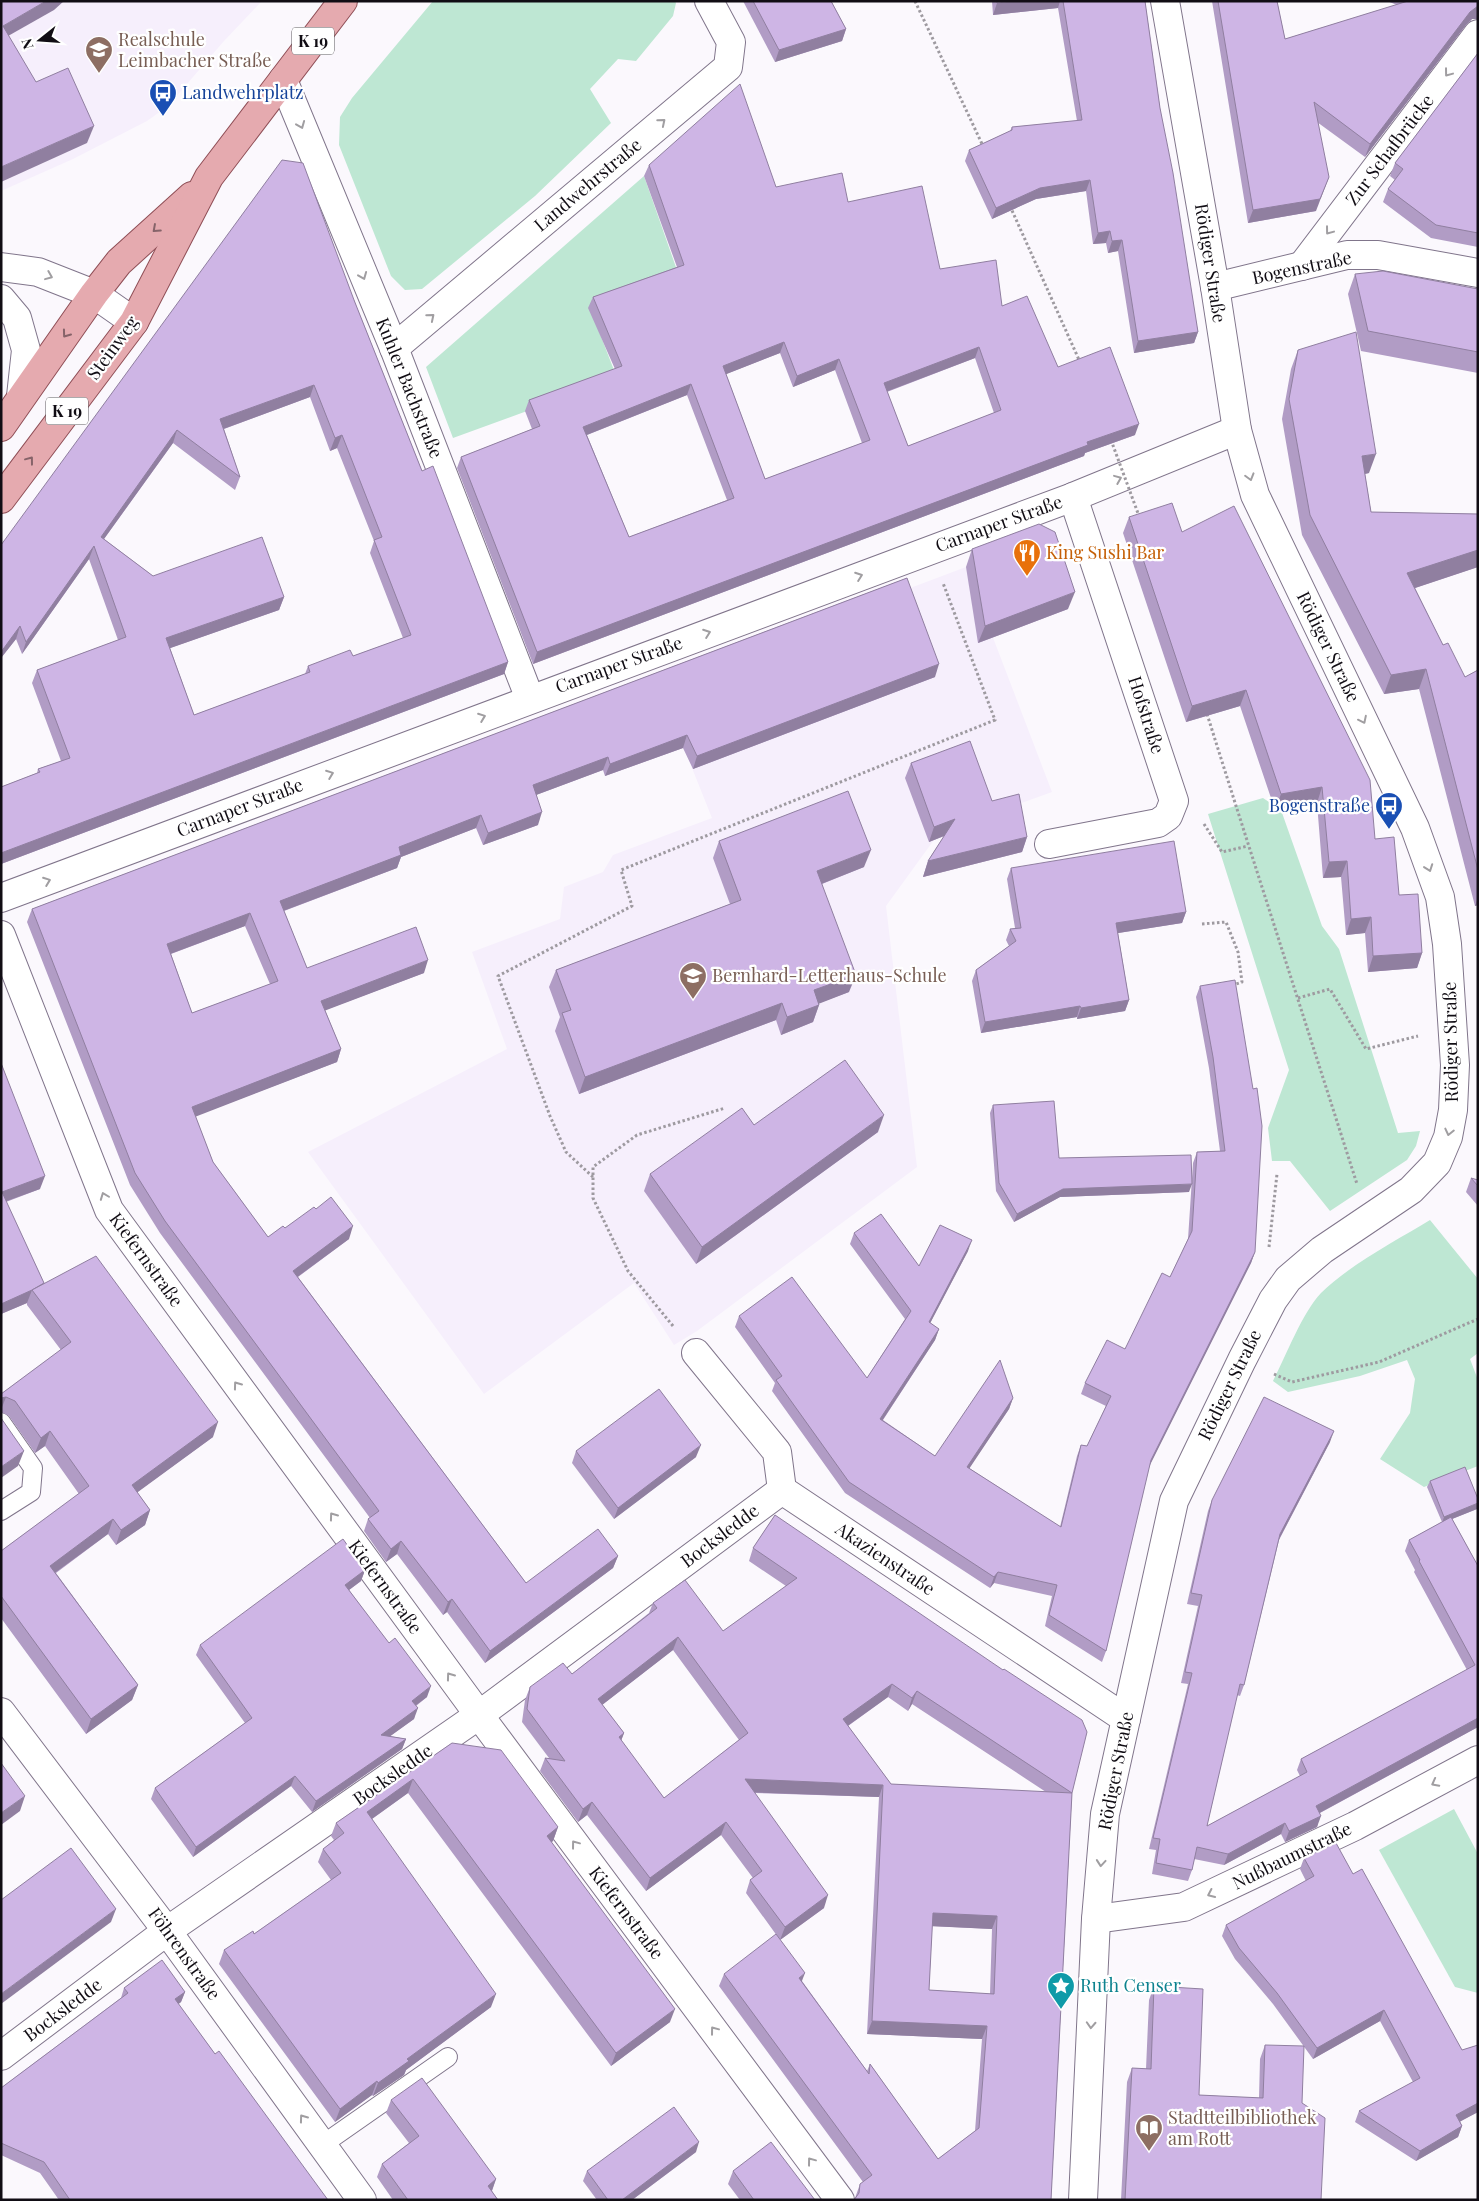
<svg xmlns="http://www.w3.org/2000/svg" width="1479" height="2201" font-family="'Playfair Display',serif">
<rect width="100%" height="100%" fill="#fbf8fd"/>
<g fill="#f6effc">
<polygon points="1,1 262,1 224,41 168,106 147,121 73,159 1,191"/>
<polygon points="966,567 1052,792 939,833 886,906 917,1167 697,1331 674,1345 634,1283 484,1394 308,1152 507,1049 472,952 560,919 564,887 603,872 613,855 712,818 658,683"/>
</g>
<g fill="#bee7d3">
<polygon points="433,1 675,1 676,3 673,16 636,61 618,59 590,89 611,123 535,196 422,289 405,290 391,276 339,145 340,117 352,98"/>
<polygon points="644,176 679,276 590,308 617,378 453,438 426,367"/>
<polygon points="1263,798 1281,810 1322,926 1339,949 1398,1133 1420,1131 1416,1146 1407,1160 1330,1211 1290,1161 1272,1161 1268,1128 1289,1070 1208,814"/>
<path d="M 1430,1220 L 1478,1279 L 1478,1353 L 1470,1359 L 1478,1380 L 1478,1466 L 1424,1487 L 1380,1459 L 1410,1413 L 1415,1379 L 1407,1360 L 1360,1376 L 1288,1392 L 1273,1381 C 1286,1356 1302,1313 1321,1293 C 1348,1266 1397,1240 1430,1220 Z"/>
<polygon points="1454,1809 1478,1854 1478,1993 1455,1987 1379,1850"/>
</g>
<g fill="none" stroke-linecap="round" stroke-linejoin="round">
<defs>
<g id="lane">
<polyline points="1,1422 33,1468 31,1492 1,1511"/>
<polyline points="322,2145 448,2057"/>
</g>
<g id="street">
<polyline points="283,80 394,348 530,699"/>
<polyline points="1302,266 1478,34"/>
<polyline points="1,267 38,272 94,294 134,322"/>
<polyline points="1215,287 1347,255 1378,255 1478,273"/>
<polyline points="1,299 17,318 26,350 21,396"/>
<polyline points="394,348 728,67 731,42 709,1"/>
<polyline points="1049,844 1158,823 1168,816 1174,801 1073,497"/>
<polyline points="1,898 1073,497 1237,430"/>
<polyline points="1,935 109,1210 479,1715 840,2200"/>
<polyline points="696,1353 777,1452 782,1490 1126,1719"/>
<polyline points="1,1712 167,1931 362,2200"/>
<polyline points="1096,1919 1184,1907 1355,1826 1478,1760"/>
<polyline points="1,2056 167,1931 479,1715 782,1490"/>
<polyline points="1083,2200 1096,1919 1105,1814 1174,1501 1242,1360 1273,1300 1288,1279 1322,1250 1411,1190 1437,1163 1448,1137 1453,1110 1455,1065 1447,944 1440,897 1415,828 1255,495 1237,430 1215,287 1165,1"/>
</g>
<g id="primary">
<polyline points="1,427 94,294 119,262 192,196"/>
<polyline points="1,499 134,322 209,177 343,1"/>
</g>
</defs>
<use href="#lane" stroke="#80758b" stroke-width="20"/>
<use href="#street" stroke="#80758b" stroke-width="30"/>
<use href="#primary" stroke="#8f4e56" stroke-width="30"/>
<g stroke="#9e9aa0" stroke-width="3" stroke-dasharray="2.5 2.5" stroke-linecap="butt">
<polyline points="1237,809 1357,1184"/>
<polyline points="1204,824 1222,852 1248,846"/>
<polyline points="1202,924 1226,922 1238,952 1242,982 1233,985"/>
<polyline points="1298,998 1330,989 1366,1049 1418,1036"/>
<polyline points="593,1177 566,1152 550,1116 498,976 632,906 621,870 995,720 943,583"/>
<polyline points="1269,1247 1277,1174"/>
<polyline points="673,1326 628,1271 593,1198 593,1167 637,1135 725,1108"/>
<polyline points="1274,1374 1292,1382 1379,1362 1478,1319"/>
</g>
<use href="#lane" stroke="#fff" stroke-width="18"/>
<use href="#street" stroke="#fff" stroke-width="28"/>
<use href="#primary" stroke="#e5aaaf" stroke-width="28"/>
<g stroke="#9e9aa0" stroke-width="3" stroke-dasharray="2.5 2.5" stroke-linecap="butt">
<polyline points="915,1 983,146"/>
<polyline points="1010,206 1080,362"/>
<polyline points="1111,440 1139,516"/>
<polyline points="1207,714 1237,809"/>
</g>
</g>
<g fill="#b19cc5" fill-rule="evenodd">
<polygon points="743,1 831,1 846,29 842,41 775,62"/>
<polygon points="992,1 1145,1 1160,108 1198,332 1194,343 1134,353 1118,251 1108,253 1106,243 1093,244 1086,191 1036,199 992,219 965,161 969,150 1010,131 1012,127 1077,121 1058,8 993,15"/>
<polygon points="1212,1 1277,1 1285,39 1397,5 1387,1 1478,1 1478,19 1472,19 1466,25 1365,157 1317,122 1316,211 1248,223"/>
<polygon points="1478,53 1478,247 1431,238 1383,202 1388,189 1395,180 1390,176 1395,163"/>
<path d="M 649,165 L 776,187 L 848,202 L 940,269 L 1002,306 L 1058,367 L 1135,435 L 1085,453 L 1084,456 L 533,664 L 457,468 L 461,457 L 532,429 L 525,411 L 529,400 L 615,369 L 588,308 L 593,297 L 677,267 L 644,176 ZM 780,353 L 793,387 L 835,370 L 862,443 L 765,479 L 726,374 ZM 975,358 L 994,413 L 908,446 L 887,392 ZM 687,395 L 727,500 L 629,537 L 587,435 Z"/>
<polygon points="1355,274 1478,289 1478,373 1361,351 1348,294"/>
<path d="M 354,300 L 422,471 L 508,662 L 504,674 L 1,864 L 1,787 L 37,773 L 38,769 L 61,761 L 32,683 L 37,670 L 118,640 L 89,559 L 22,654 L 16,639 L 1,658 L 1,545 ZM 310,397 L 330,451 L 337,448 L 374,541 L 370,553 L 403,638 L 353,656 L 308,666 L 305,674 L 194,715 L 170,648 L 279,610 L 284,597 L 153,576 L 104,539 L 173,443 L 235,490 L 240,477 L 224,429 Z"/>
<polygon points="1298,350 1369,473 1365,474 1371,512 1478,514 1478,567 1415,588 1443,645 1465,677 1478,670 1478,905 1475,906 1419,689 1384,694 1302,535 1282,419 1291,369"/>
<polygon points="1129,517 1182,532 1375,839 1399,895 1422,953 1417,968 1368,972 1365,933 1346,935 1341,877 1323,878 1317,803 1275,810 1240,706 1186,722 1123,533"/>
<polygon points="972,549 1068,609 978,643 966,567"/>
<path d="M 907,578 L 935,677 L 693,769 L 683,748 L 605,776 L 603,770 L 536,795 L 538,825 L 483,845 L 476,828 L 401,857 L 397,868 L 284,911 L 307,968 L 424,973 L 325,1010 L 341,1049 L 337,1062 L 195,1116 L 213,1162 L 268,1237 L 285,1228 L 316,1209 L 349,1239 L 298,1277 L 526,1583 L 618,1556 L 613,1568 L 485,1663 L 447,1612 L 443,1615 L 397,1554 L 386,1562 L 364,1531 L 368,1519 L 370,1518 L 160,1233 L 130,1185 L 27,922 L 32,909 ZM 245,926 L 270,984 L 192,1013 L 171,954 Z"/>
<polygon points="911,763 992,801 1027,837 1022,852 923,877 928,861 944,836 929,842 905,778"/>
<polygon points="719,841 864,867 822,884 849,992 819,1003 819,1005 813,1022 781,1035 776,1020 579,1094 555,1031 560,1017 549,987 556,970 730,904 713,858"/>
<polygon points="1011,868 1186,912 1182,923 1118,933 1129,1000 1125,1011 1077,1019 1077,1017 981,1033 972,981 976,970 1009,946 1006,940 1010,929 1015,928 1007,879"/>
<polygon points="1200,986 1255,1252 1251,1263 1149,1466 1106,1651 1102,1662 1045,1626 1052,1596 994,1583 990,1588 845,1493 772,1391 775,1383 735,1327 739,1316 867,1378 905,1319 850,1244 854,1233 919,1266 968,1251 930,1323 939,1329 935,1340 883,1420 935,1456 1013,1398 1009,1409 969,1468 1060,1527 1077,1456 1081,1445 1087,1446 1106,1406 1081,1394 1085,1383 1125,1349 1170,1277 1188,1239 1193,1163 1197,1152 1220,1151 1209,1068 1196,997"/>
<polygon points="1,1063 40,1189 6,1202 44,1283 213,1437 137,1492 150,1510 145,1525 116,1545 108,1534 56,1573 138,1685 132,1700 86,1734 1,1618 1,1551 79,1494 45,1446 35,1453 9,1416 1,1412 1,1394 61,1350 27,1305 27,1303 1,1314"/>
<polygon points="993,1105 1059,1158 1189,1192 1060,1197 1014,1222 996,1191 990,1113"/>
<polygon points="754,1125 878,1132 696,1264 644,1191 650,1174"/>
<polygon points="1471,1178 1478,1180 1478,1206 1466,1192"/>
<polygon points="1330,1442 1279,1540 1244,1685 1240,1696 1237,1695 1207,1826 1300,1776 1297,1770 1301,1759 1467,1670 1414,1572 1415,1570 1405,1551 1409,1540 1442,1522 1427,1487 1430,1481 1477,1509 1452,1519 1478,1566 1478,1727 1320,1813 1317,1827 1285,1842 1281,1834 1224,1865 1194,1859 1192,1870 1188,1881 1152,1874 1156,1850 1149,1849 1188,1684 1181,1683 1198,1606 1187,1604 1208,1511 1212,1500"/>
<polygon points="576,1451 696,1457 614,1519 572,1463"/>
<path d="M 775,1515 L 1072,1793 L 1051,2200 L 855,2198 L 860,2184 L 863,2182 L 719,1986 L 724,1974 L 802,1981 L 867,2071 L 870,2064 L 938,2159 L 975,2131 L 982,2039 L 867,2034 L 879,1797 L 754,1793 L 824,1908 L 780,1940 L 746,1893 L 750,1880 L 753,1878 L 721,1835 L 646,1891 L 587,1815 L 578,1822 L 540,1771 L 545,1758 L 549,1758 L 522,1722 L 525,1700 L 530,1687 L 572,1674 L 649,1613 L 653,1603 L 723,1631 L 786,1586 L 749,1561 L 753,1548 ZM 673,1650 L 739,1740 L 664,1798 L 621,1741 L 624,1733 L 602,1705 ZM 888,1697 L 908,1711 L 912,1704 L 1046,1792 L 891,1784 L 848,1726 ZM 932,1926 L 992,1929 L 990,1994 L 929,1990 Z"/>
<polygon points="365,1570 361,1581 349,1590 427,1697 416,1706 414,1719 390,1736 406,1739 402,1749 312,1812 291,1786 193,1857 151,1799 155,1788 245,1723 196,1655 200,1645"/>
<polygon points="452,1743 558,1827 553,1841 551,1842 670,2022 611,2066 408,1793 372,1819 491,2007 406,2070 404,2075 373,2096 372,2095 335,2122 219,1964 224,1950 254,1934 331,1880 318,1862 323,1849 334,1840 331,1836 336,1823"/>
<polygon points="1304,1858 1353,1874 1462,2050 1478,2045 1478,2112 1460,2121 1462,2126 1458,2137 1416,2161 1355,2122 1359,2111 1413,2082 1380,2021 1313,2059 1273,2004 1235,1959 1222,1936 1226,1925 1306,1881 1300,1869"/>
<polygon points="1154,1986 1199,2095 1259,2098 1260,2059 1265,2045 1302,2103 1321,2200 1121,2200 1127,2082 1132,2068 1146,2069 1149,2000"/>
<polygon points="124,1988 185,1992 181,2002 178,2004 215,2054 328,2200 59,2200 40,2173 1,2155 1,2088 121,1998"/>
<polygon points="391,2100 496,2179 492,2191 498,2200 393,2200 377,2177 382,2164 409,2143 386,2113"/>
<polygon points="696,2152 632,2200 597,2200 583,2181 587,2171"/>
<polygon points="733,2171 815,2200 740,2200 728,2184"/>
</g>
<g fill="#907fa0">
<polygon points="46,1 64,1 54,10 1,40 3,26"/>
<polygon points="1016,1 1060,1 1058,8 993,15 997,3"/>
<polygon points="1478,6 1478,19 1472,19 1466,25 1365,157 1370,144 1470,12"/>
<polygon points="846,29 842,41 775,62 779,50"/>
<polygon points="94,126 87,143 1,182 1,167"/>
<polygon points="1329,177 1316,211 1248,223 1253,210"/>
<polygon points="1090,180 1086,191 1036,199 992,219 996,208 1040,188"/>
<polygon points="1110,231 1106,243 1093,244 1098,233"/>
<polygon points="1122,240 1118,251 1108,253 1112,241"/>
<polygon points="1198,332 1194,343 1134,353 1138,341"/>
<polygon points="784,342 780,353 719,377 723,366"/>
<polygon points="979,347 975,358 880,394 884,383"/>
<polygon points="839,359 835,370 793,387 797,376"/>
<polygon points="691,384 687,395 579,438 583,427"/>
<polygon points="314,385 310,397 215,432 220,419"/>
<polygon points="1139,424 1135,435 1085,453 1084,456 533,664 537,652 1087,442"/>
<polygon points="177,430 173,443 96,550 101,537"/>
<polygon points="342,435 337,448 330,451 335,438"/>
<polygon points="1376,454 1369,473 1354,476 1362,456"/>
<polygon points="94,546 89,559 22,654 26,642"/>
<polygon points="1478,550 1478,567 1400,593 1407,573"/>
<polygon points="1075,592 1068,609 978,643 985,626"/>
<polygon points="284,597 279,610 162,651 166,638"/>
<polygon points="20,626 16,639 1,658 1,652"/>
<polygon points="508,662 504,674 1,864 1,853"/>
<polygon points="939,664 935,677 693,769 697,756"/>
<polygon points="1426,669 1419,689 1384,694 1391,675"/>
<polygon points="1246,690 1240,706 1186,722 1192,706"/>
<polygon points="687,735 683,748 605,776 610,764"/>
<polygon points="608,757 603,770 528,798 533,785"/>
<polygon points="1322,787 1317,803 1275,810 1281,794"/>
<polygon points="542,812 538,825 483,845 488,833"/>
<polygon points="481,815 476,828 401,857 397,868 275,914 280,901 399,847"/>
<polygon points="955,819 949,834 929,842 934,827"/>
<polygon points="1027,837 1022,852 923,877 928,861"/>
<polygon points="871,850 864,867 811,888 817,871"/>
<polygon points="1347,861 1341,877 1323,878 1329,862"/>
<polygon points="1478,897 1478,905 1475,906"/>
<polygon points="1186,912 1182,923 1112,934 1116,923"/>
<polygon points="250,913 245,926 162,957 167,944"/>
<polygon points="1371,917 1365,933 1346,935 1351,919"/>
<polygon points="1422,953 1417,968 1368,972 1373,956"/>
<polygon points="428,960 424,973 316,1014 321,1001"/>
<polygon points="856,975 849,992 808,1008 814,990"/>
<polygon points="1129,1000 1125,1011 1077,1019 1081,1008"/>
<polygon points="782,1003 776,1020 579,1094 585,1077"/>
<polygon points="819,1005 813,1022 781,1035 787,1017"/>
<polygon points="1080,1006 1077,1017 981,1033 985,1022"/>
<polygon points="341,1049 337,1062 187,1120 192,1107"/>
<polygon points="884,1115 878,1132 696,1264 702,1247"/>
<polygon points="45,1176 40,1189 1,1203 2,1192"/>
<polygon points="1192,1184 1189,1192 1060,1197 1014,1222 1017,1214 1063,1189"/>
<polygon points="353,1226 349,1239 289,1283 293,1271"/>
<polygon points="972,1240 968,1251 925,1333 929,1322"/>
<polygon points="1255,1252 1251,1263 1147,1471 1151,1460"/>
<polygon points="32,1290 27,1303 1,1314 1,1304"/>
<polygon points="939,1329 935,1340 876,1430 880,1419"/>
<polygon points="6,1397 1,1410 1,1398"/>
<polygon points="1013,1398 1009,1409 963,1478 967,1467"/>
<polygon points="218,1422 213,1437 127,1500 132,1485"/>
<polygon points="50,1431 45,1446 35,1453 41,1438"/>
<polygon points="1334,1431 1330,1442 1276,1545 1280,1534"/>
<polygon points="701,1445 696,1457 614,1519 618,1508"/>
<polygon points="24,1451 18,1466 1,1478 1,1467"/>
<polygon points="1478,1503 1477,1509 1442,1523 1444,1517"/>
<polygon points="150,1510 145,1525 116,1545 121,1530"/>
<polygon points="113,1519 108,1534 45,1580 50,1566"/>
<polygon points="401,1541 397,1554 386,1562 391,1549"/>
<polygon points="618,1556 613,1568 485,1663 490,1651"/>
<polygon points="365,1570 361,1581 341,1596 345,1585"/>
<polygon points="998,1572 994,1583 990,1588 994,1577"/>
<polygon points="452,1599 447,1612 443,1615 448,1602"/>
<polygon points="678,1637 673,1650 593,1712 598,1699"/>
<polygon points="892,1684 888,1697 839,1732 843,1719"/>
<polygon points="138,1685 132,1700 86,1734 91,1719"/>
<polygon points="431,1686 427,1697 408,1711 412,1701"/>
<polygon points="917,1691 912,1704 908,1711 912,1698"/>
<polygon points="418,1708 414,1719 378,1745 381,1735"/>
<polygon points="1478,1718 1478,1727 1312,1817 1316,1806"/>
<polygon points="624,1733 619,1746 619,1737"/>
<polygon points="406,1739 402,1749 312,1812 316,1801"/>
<polygon points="295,1776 291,1786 193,1857 196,1847"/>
<polygon points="413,1779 408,1793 362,1826 367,1812"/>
<polygon points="745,1779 883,1785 879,1797 740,1792"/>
<polygon points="25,1796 20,1811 1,1825 1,1813"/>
<polygon points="592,1802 587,1815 578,1822 583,1809"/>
<polygon points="1321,1816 1317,1827 1285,1842 1289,1831"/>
<polygon points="726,1822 721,1835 646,1891 650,1878"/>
<polygon points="1285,1823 1281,1834 1224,1865 1228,1854"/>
<polygon points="558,1827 553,1841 542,1850 547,1836"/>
<polygon points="828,1895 824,1908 780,1940 785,1927"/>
<polygon points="116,1909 111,1922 1,2004 1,1994"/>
<polygon points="933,1913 997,1916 992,1929 928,1926"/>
<polygon points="805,1973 800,1986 799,1978"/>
<polygon points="185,1992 181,2002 171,2010 175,1999"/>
<polygon points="496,1994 491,2007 406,2070 404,2075 373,2096 378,2083 407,2059"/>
<polygon points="675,2009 670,2022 611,2066 616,2053"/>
<polygon points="1384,2010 1380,2021 1313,2059 1317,2048"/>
<polygon points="872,2021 987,2026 982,2039 867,2034"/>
<polygon points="377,2081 372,2095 335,2122 340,2109"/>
<polygon points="1478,2103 1478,2112 1452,2126 1456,2115"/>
<polygon points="1462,2126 1458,2137 1416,2161 1420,2151"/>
<polygon points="699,2142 696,2152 632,2200 622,2200"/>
<polygon points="496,2179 491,2193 488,2186"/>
</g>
<g fill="#ceb5e5" stroke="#907fa0" fill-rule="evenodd">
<polygon points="1,1 46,1 3,26 36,82 68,68 94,126 1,167"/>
<polygon points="753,1 831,1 846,29 779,50"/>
<polygon points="997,1 1016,1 997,3"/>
<polygon points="1063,1 1145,1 1160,108 1173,173 1198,332 1138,341 1122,240 1112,241 1110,231 1098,233 1090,180 1040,188 996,208 969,150 1012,130 1012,127 1082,120"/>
<polygon points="1218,1 1277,1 1285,39 1408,1 1478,1 1478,6 1470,12 1370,144 1314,102 1329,177 1320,199 1253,210"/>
<polygon points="1478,53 1478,233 1436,225 1388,189 1403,169 1395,163"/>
<path d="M 740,84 L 776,187 L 842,173 L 848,202 L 922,186 L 940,269 L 996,260 L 1002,306 L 1027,296 L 1058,367 L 1110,347 L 1139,424 L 1087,442 L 1088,445 L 537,652 L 461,457 L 540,426 L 529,400 L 622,366 L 593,297 L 684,265 L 649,165 ZM 784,342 L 797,376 L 839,359 L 870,440 L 765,479 L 723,366 ZM 979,347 L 1001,410 L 908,446 L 884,383 ZM 691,384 L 734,498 L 629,537 L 583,427 Z"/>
<path d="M 282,160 L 303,163 L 354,300 L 422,471 L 433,466 L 508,662 L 1,853 L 1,787 L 40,772 L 38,769 L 70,758 L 37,670 L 126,637 L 94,546 L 26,642 L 20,626 L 1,652 L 1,545 ZM 314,385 L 335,438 L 342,435 L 382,537 L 374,540 L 411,635 L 353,656 L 350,650 L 308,666 L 310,672 L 194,715 L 166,638 L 284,597 L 262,537 L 153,576 L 101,537 L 177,430 L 240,477 L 220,419 Z"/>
<polygon points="1383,271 1478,289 1478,352 1368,331 1355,274"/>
<polygon points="1356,332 1376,454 1362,456 1371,512 1478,514 1478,550 1407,573 1443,645 1448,643 1465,677 1478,670 1478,870 1426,669 1391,675 1310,515 1289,399 1298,350"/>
<polygon points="1172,503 1182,532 1234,506 1370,780 1375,839 1394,837 1399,895 1418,894 1422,953 1373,956 1371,917 1351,919 1347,861 1329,862 1322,787 1281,794 1246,690 1192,706 1129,517"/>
<polygon points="1039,524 1055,532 1075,592 985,626 972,549"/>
<path d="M 907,578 L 939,664 L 697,756 L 687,735 L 610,764 L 608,757 L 533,785 L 542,812 L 488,833 L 481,815 L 399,847 L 401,855 L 280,901 L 307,968 L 416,927 L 428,960 L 321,1001 L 341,1049 L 192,1107 L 213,1162 L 268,1237 L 283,1226 L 285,1228 L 314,1207 L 316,1209 L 331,1197 L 353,1226 L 293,1271 L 526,1583 L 598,1529 L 618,1556 L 490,1651 L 452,1599 L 448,1602 L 401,1541 L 391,1549 L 368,1519 L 379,1511 L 165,1221 L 135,1173 L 32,909 ZM 250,913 L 278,981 L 192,1013 L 167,944 Z"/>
<polygon points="970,741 992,801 1019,794 1027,837 928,861 955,819 934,827 911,763"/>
<polygon points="848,791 871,850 817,871 856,975 814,990 819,1005 787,1017 782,1003 585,1077 562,1013 571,1010 556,970 741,900 719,841"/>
<polygon points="1174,841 1186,912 1116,923 1129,1000 1081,1008 1080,1006 985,1022 976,970 1016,941 1010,929 1021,928 1011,868"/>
<polygon points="1235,980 1253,1089 1257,1088 1262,1126 1255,1252 1151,1460 1106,1651 1049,1615 1057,1585 998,1572 994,1577 849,1482 776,1380 782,1376 739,1316 792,1277 867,1378 911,1311 854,1233 881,1214 919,1266 940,1225 972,1240 929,1322 939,1329 880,1419 935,1456 1000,1360 1013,1398 967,1467 1061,1527 1081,1445 1087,1446 1111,1396 1085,1383 1107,1340 1125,1349 1162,1273 1170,1277 1192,1231 1197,1152 1225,1151 1213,1057 1200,986"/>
<polygon points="845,1060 884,1115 702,1247 650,1174 742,1108 754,1125"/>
<polygon points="1,1063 45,1176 2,1192 44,1283 32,1290 1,1304"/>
<polygon points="1054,1101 1059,1158 1191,1155 1192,1184 1063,1189 1017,1214 999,1183 993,1105"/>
<polygon points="1471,1178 1478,1180 1478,1186"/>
<polygon points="96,1256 218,1422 132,1485 150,1510 121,1530 113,1519 50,1566 138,1685 91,1719 1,1596 1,1551 89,1486 50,1431 41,1438 15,1401 6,1397 1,1398 1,1394 71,1342 32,1290"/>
<polygon points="659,1389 701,1445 618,1508 576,1451"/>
<polygon points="1264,1397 1334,1431 1280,1534 1244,1685 1240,1684 1207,1826 1307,1772 1301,1759 1475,1665 1419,1561 1420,1560 1409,1540 1451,1517 1478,1566 1478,1718 1316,1806 1321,1816 1289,1831 1285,1823 1228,1854 1197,1847 1192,1870 1156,1863 1160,1839 1153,1838 1192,1673 1185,1672 1202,1595 1191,1593 1212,1500"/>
<polygon points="1,1418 24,1451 1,1467"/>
<polygon points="1465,1467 1478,1499 1478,1503 1444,1517 1430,1481"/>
<path d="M 775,1515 L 1003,1670 L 1004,1669 L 1082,1720 L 1087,1732 L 1072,1793 L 1051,2200 L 854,2200 L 859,2193 L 860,2184 L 872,2175 L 724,1974 L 776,1934 L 805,1973 L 799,1978 L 869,2074 L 870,2064 L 938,2159 L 979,2128 L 987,2026 L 872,2021 L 883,1785 L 745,1779 L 828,1895 L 785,1927 L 750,1880 L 762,1871 L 726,1822 L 650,1878 L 592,1802 L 583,1809 L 545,1758 L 565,1761 L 527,1709 L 530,1687 L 563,1663 L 572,1674 L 657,1608 L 653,1603 L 685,1580 L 723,1631 L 797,1578 L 753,1548 ZM 678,1637 L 748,1733 L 664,1798 L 619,1737 L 624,1733 L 598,1699 ZM 892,1684 L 912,1698 L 917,1691 L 1072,1793 L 891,1784 L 843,1719 ZM 933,1913 L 997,1916 L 994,1994 L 929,1990 Z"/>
<polygon points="343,1539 365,1570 345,1585 389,1643 395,1638 431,1686 412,1701 418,1708 381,1735 406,1739 316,1801 295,1776 196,1847 155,1788 252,1718 200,1645"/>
<polygon points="452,1743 501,1750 558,1827 547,1836 675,2009 616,2053 413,1779 367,1812 496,1994 407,2059 409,2061 378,2083 377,2081 340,2109 224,1950 253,1931 254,1934 341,1873 323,1849 344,1833 336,1823"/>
<polygon points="1,1763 25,1796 1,1813"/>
<polygon points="1336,1843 1353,1874 1362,1869 1462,2050 1478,2045 1478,2103 1456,2115 1462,2126 1420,2151 1359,2111 1420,2078 1384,2010 1317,2048 1277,1993 1239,1948 1226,1925 1314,1876 1304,1858"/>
<polygon points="71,1848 116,1909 1,1994 1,1900"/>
<polygon points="162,1960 185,1992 175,1999 215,2054 219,2051 328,2200 70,2200 44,2162 1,2143 1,2088 128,1993 124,1988"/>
<polygon points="1154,1986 1203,1989 1199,2095 1263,2098 1265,2045 1304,2046 1302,2103 1325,2118 1321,2200 1125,2200 1132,2068 1151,2069"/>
<polygon points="422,2078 496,2179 488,2186 498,2200 408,2200 382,2164 419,2136 391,2100"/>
<polygon points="674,2107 699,2142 622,2200 608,2200 587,2171"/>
<polygon points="771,2142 815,2200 754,2200 733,2171"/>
</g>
<defs><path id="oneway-chevron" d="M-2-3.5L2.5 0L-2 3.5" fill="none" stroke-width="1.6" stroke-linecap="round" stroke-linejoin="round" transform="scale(1.25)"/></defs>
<g stroke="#a09ea1">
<use href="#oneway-chevron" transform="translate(1448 73) rotate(127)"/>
<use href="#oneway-chevron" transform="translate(662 122) rotate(-40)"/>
<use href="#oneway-chevron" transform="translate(301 125) rotate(68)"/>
<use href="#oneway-chevron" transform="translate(1329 231) rotate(127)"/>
<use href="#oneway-chevron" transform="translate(49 276) rotate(22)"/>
<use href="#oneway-chevron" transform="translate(363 276) rotate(68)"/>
<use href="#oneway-chevron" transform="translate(431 317) rotate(-40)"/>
<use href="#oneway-chevron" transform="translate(1250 477) rotate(74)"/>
<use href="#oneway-chevron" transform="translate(1118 479) rotate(-22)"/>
<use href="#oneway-chevron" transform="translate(859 576) rotate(-20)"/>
<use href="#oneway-chevron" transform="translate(707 633) rotate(-20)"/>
<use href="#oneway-chevron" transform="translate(482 717) rotate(-21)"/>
<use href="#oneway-chevron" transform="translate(1363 720) rotate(64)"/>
<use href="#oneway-chevron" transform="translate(330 774) rotate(-21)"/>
<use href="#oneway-chevron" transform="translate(1429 868) rotate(70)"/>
<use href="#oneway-chevron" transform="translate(47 881) rotate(-21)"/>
<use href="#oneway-chevron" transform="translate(1449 1132) rotate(103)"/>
<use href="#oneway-chevron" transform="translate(104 1196) rotate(-111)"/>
<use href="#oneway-chevron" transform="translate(237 1385) rotate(-126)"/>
<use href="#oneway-chevron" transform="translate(333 1516) rotate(-126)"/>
<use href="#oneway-chevron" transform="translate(450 1676) rotate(-126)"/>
<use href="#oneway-chevron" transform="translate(1435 1783) rotate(152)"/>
<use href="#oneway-chevron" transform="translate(575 1844) rotate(-127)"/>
<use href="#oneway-chevron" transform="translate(1101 1863) rotate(95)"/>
<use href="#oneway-chevron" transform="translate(1211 1894) rotate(155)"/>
<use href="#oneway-chevron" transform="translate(1091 2025) rotate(93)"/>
<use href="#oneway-chevron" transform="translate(714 2030) rotate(-127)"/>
<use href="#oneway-chevron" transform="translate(303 2118) rotate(-126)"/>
<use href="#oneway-chevron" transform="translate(811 2161) rotate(-127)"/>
</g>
<g stroke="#866369">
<use href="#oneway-chevron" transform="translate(156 229) rotate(138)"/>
<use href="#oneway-chevron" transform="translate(66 334) rotate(126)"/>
<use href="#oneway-chevron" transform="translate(30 460) rotate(-53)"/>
</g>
<defs>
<symbol id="school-pin" viewBox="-11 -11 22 30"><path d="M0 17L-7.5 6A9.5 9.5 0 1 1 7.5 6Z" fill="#8d6e63" stroke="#fff"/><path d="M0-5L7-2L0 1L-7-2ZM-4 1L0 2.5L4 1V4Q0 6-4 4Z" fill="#fff"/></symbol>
<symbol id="bus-pin" viewBox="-11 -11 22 30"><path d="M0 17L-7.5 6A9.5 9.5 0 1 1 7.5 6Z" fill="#1a4fb4" stroke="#fff"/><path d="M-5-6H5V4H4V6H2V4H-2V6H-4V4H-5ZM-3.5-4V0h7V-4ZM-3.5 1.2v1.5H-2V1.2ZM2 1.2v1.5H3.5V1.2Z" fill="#fff"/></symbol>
<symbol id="restaurant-pin" viewBox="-11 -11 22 30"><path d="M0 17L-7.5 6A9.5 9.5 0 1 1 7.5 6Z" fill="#e8710a" stroke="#fff"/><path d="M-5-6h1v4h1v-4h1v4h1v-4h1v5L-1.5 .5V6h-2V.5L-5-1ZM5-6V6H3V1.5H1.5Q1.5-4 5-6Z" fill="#fff"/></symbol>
<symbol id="sight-pin" viewBox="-11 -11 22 30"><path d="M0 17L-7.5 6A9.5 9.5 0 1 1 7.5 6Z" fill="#0f9aa8" stroke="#fff"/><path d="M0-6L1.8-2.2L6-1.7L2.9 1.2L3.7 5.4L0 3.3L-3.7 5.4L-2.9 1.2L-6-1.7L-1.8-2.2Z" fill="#fff"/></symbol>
<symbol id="library-pin" viewBox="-11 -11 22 30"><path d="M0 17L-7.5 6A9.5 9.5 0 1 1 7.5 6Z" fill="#8d6e63" stroke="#fff"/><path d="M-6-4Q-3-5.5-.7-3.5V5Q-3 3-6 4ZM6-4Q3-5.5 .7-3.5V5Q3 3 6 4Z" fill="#fff"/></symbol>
</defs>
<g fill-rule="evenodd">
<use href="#school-pin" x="83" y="34" width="32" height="43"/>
<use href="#bus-pin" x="147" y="77" width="32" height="43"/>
<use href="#restaurant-pin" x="1011" y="537" width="32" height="43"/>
<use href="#bus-pin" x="1373" y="790" width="32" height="43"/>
<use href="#school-pin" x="677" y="960" width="32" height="43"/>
<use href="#sight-pin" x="1045" y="1970" width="32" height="43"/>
<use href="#library-pin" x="1133" y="2112" width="32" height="43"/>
</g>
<g text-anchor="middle" stroke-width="4.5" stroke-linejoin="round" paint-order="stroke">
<g fill="#fff" stroke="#58565a" stroke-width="1">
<rect x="292" y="27.5" width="42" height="27" rx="4"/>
<rect x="46" y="397.5" width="42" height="27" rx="4"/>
</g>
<g font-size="16" font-weight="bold" fill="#110d14">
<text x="313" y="47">K 19</text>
<text x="67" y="417">K 19</text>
</g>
<g font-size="18" fill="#785e54" stroke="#fff" text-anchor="start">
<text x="118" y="46">Realschule<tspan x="118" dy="21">Leimbacher Straße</tspan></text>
<text x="712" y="982">Bernhard-Letterhaus-Schule</text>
<text x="1168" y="2124">Stadtteilbibliothek<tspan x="1168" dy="21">am Rott</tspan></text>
</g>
<g font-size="18" fill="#164399" stroke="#fff" text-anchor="start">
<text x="182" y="99">Landwehrplatz</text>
<text x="1370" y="812" text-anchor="end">Bogenstraße</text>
</g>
<g font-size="18" fill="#110d14" stroke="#fff">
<text transform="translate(1390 150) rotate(-53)" y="6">Zur Schafbrücke</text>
<text transform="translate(588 185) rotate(-40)" y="6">Landwehrstraße</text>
<text transform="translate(1210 263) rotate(81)" y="6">Rödiger Straße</text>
<text transform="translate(1302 268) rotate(-12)" y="6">Bogenstraße</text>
<text transform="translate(113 348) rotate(-54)" y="6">Steinweg</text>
<text transform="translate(409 388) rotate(68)" y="6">Kuhler Bachstraße</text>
<text transform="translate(999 524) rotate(-20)" y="6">Carnaper Straße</text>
<text transform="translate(1328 647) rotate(64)" y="6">Rödiger Straße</text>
<text transform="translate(619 665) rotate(-20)" y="6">Carnaper Straße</text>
<text transform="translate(1146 715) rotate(72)" y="6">Hofstraße</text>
<text transform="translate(240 808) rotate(-21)" y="6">Carnaper Straße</text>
<text transform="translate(1451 1042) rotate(-91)" y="6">Rödiger Straße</text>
<text transform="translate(146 1260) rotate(54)" y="6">Kiefernstraße</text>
<text transform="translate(1230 1385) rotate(-64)" y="6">Rödiger Straße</text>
<text transform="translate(720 1536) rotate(-37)" y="6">Bocksledde</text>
<text transform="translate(885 1559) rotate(34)" y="6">Akazienstraße</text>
<text transform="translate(385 1587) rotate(54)" y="6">Kiefernstraße</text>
<text transform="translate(1116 1771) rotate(-79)" y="6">Rödiger Straße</text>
<text transform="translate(393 1775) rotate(-35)" y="6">Bocksledde</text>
<text transform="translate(1292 1856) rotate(-26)" y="6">Nußbaumstraße</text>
<text transform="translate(626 1913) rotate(53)" y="6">Kiefernstraße</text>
<text transform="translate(184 1954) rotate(54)" y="6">Föhrenstraße</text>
<text transform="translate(63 2010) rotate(-37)" y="6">Bocksledde</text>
</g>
<g font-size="18" fill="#c56008" stroke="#fff" text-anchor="start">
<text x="1046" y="559">King Sushi Bar</text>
</g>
<g font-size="18" fill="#0d838f" stroke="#fff" text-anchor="start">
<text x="1080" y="1992">Ruth Censer</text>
</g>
</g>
<rect width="1479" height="2201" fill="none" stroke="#110d14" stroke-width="5"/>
<g transform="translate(40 40) rotate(253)" stroke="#ffffff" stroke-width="4" paint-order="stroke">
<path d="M0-4L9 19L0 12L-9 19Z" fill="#110d14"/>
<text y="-8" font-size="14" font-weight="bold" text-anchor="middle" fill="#110d14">N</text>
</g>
</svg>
